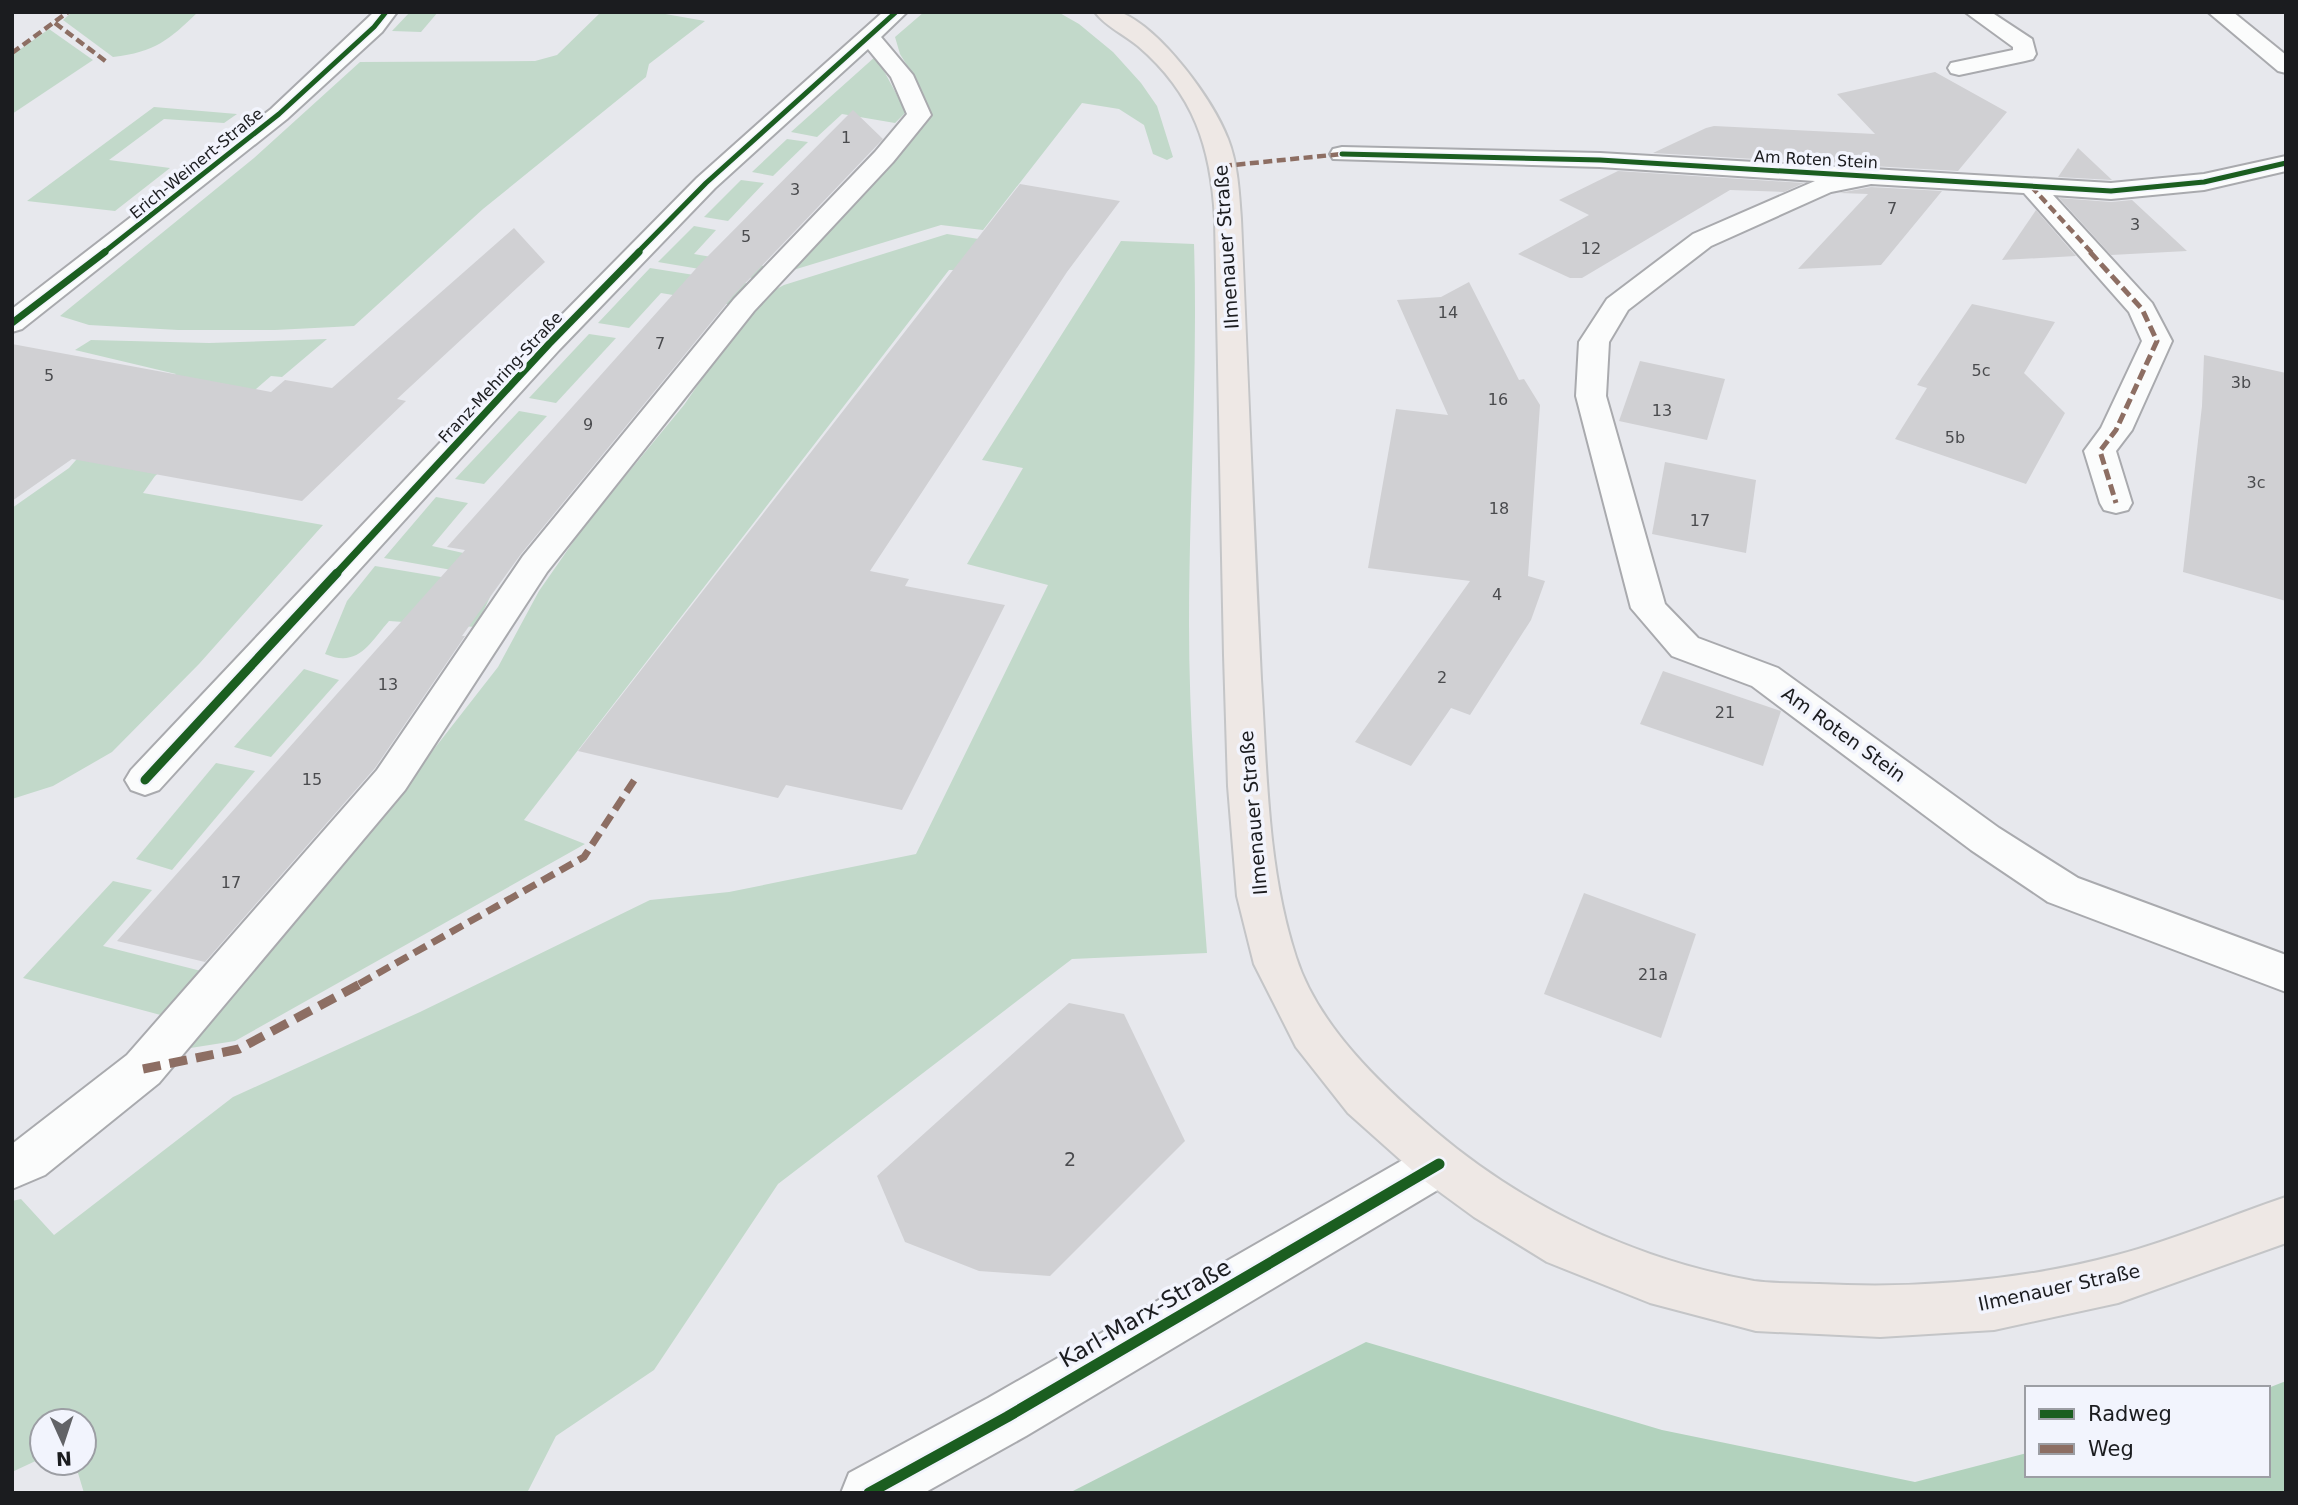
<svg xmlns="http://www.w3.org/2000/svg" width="2298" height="1505" font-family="'DejaVu Sans',sans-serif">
<rect width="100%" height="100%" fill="#e7e8ed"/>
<g fill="#c2d9ca">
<path d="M 72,12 L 198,12 C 169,40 155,52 113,57 L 63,20 Z"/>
<polygon points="410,12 438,12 421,32 392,31"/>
<polygon points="601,12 654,12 705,21 649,64 646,77 483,209 354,326 275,330 178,330 89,325 60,316 254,158 360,62 535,61 557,55"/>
<polygon points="924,12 1058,12 1079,24 1113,52 1141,83 1157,106 1173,157 1167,160 1153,154 1144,125 1119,109 1082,103 983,230 941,225 790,271 928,120 919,85 900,54 895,37"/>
<polygon points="49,29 93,60 12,114 12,55"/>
<polygon points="876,56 906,112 895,123 842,114 817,137 791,132"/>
<polygon points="154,107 237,114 224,123 164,119 109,160 170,168 115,211 27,201"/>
<polygon points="787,139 808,142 773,176 752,172"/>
<polygon points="741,180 764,183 728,221 704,217"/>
<polygon points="694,226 716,230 694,254 764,266 753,278 658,262"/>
<polygon points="947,234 985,240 962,270 949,270 524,820 585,844 235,1041 184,1049 356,849 498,667 539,591 585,525 684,405 757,299 784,285"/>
<path d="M 1121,241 L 1194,244 C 1198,371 1189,498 1189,625 C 1189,734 1199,844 1207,953 L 1072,959 L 778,1184 L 654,1370 L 556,1436 L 527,1493 L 84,1493 L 75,1463 L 84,1463 L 84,1421 L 42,1421 L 42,1458 L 12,1472 L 12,1201 L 21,1199 L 54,1235 L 233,1097 L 420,1012 L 650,900 L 729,892 L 916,854 L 1048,585 L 967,564 L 1023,468 L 982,460 Z"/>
<polygon points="650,268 751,284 733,305 661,293 629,328 598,323"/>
<polygon points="589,334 616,338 556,403 529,398"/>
<polygon points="327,339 282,377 271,376 155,476 143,493 323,525 199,664 112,752 53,786 12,799 12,508 69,468 111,420 176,374 75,350 91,340 209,343"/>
<polygon points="519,411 547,416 484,484 455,479"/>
<polygon points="436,497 468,503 432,546 508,563 497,578 384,558"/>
<path d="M 375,566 L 495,586 L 476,627 L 389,621 C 369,644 358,668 325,654 L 347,601 Z"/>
<polygon points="304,669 339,680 271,757 234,747"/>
<polygon points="216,763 255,771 172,870 136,859"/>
<polygon points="113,881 152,890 103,946 205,972 168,1017 23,978"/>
</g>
<polygon fill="#b2d2bd" points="1366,1342 1662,1430 1915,1482 2027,1453 2027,1475 2268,1475 2268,1388 2286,1381 2286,1493 1069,1493"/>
<g fill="#d0d0d3">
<polygon points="1935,72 2007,112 1958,171 1653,153 1706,128 1714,126 1875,134 1837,94"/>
<polygon points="853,110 883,139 732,297 521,554 462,636 465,636 375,768 205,962 117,941 465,550 447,547 701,263"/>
<polygon points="2078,148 2112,180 2058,177"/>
<polygon points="1618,171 1804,183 1784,192 1730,190 1582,278 1570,278 1518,254 1589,215 1559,200"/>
<polygon points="1020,184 1120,201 1067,272 870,571 909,579 905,586 1005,605 902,810 786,785 778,798 578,751"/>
<polygon points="1871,187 1942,191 1881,265 1798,269 1868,194 1839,193"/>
<polygon points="2059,198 2111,202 2132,200 2187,251 2111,255"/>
<polygon points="2036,210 2076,256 2002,260"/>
<polygon points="514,228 545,262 397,399 406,401 302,501 72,459 12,501 12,344 271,392 285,380 332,388"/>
<polygon points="1469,282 1519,380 1524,379 1540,405 1528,576 1545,581 1531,620 1470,715 1451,708 1411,766 1355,742 1470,581 1368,568 1396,409 1448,415 1397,300 1441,297"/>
<polygon points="1972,304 2055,322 2024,373 2065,413 2026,484 1895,439 1927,388 1917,385"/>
<polygon points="2204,355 2286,373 2286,601 2183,572 2202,406"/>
<polygon points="1640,361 1725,379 1707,440 1619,421"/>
<polygon points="1665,462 1756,480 1746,553 1652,534"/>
<polygon points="1663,671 1781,711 1763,766 1640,724"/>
<polygon points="1584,893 1696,934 1661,1038 1544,994"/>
<polygon points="1069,1003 1124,1014 1185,1141 1050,1276 979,1271 905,1242 877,1176"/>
</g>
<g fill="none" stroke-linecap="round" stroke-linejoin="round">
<defs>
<g id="minor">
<polygon points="374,12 397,12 382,32 287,119 22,329 12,332 12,309 271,109"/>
<polygon points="883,12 907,12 881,37 913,75 931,115 927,120 893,162 754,311 547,572 405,790 159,1083 45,1175 12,1189 12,1144 127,1055 377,770 523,556 734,299 875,152 907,114 891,77 868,49 715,188 559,350 159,790 145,795 131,790 125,780 131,770 539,338 697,178"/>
<polygon points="1965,12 1991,12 2032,39 2036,54 2033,59 2025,61 1959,75 1951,73 1948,68 1951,63 2013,50 2013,47"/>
<polygon points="2208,12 2233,12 2286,55 2286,73 2278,71"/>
<polygon points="1342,147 1600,153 2111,183 2204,174 2286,156 2286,171 2204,190 2111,199 2053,195 2152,303 2172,341 2132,430 2116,451 2132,503 2128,510 2116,513 2104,510 2100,503 2084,451 2101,428 2142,341 2129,312 2024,193 1871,184 1831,192 1711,246 1628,310 1609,342 1606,396 1665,604 1698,638 1778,668 1999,828 2078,878 2286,955 2286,992 2048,902 1971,850 1752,686 1672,656 1631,608 1576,396 1579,342 1607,299 1693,234 1815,181 1600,167 1333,159 1330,154 1333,149"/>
<polygon points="1439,1142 1456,1149 1463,1164 1456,1179 1026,1436 924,1493 841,1493 849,1473 988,1398 1422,1149"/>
</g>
<path id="major" d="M 1095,12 C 1103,12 1115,10 1122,13 C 1162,30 1213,100 1228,139 C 1238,165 1239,192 1241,219 C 1248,372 1253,526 1261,679 C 1267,771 1267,868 1296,957 C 1318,1026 1381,1085 1435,1131 C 1526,1208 1636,1260 1754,1281 C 1775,1284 1798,1283 1819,1284 C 1920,1289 2020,1281 2117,1255 C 2174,1240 2230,1216 2286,1197 L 2286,1243 L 2118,1303 L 1994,1330 L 1880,1337 L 1756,1331 L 1650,1303 L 1547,1262 L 1474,1217 L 1422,1179 L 1348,1113 L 1296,1047 L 1254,964 L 1237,896 L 1228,786 L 1224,655 L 1215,219 C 1211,147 1194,94 1138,46 C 1125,35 1105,26 1095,12 Z"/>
</defs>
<use href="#minor" stroke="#a9aaae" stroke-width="4"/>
<use href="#major" stroke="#c4c5c7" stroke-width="4"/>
<use href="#minor" fill="#fbfcfc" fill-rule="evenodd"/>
<use href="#major" fill="#eee8e5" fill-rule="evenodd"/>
<g stroke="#8d6e63" stroke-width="4.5" stroke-dasharray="9 4.5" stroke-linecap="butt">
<polyline points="55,23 108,63"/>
<polyline points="12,53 68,12"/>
<polyline points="1223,166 1342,154"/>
<polyline points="2031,186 2092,253"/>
</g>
<polyline stroke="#8d6e63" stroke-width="5" stroke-dasharray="11 5" stroke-linecap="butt" points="2090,252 2142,309 2157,341 2116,430 2100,451 2116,503"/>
<polyline stroke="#8d6e63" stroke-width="7" stroke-dasharray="14 7" stroke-linecap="butt" points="359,984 584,857 635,779"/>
<polyline stroke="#8d6e63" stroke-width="9" stroke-dasharray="18 9" stroke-linecap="butt" points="143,1069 239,1049 362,983"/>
<defs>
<g id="cycleway-far3">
<polyline points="1342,154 1600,160 2111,191 2204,182 2286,163"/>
<polyline points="103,253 279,114 374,27 386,12"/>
<polyline points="637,253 706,183 896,12"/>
</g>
<g id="cycleway-far2">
<polyline points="12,323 105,252"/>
<polyline points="335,575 549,344 639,252"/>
</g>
<polyline id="cycleway-far1" points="145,780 337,573"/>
<polyline id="cycleway" points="869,1493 1007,1417 1439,1164"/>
</defs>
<use href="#cycleway-far3" stroke="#f2f4fd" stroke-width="8"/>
<use href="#cycleway-far2" stroke="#f2f4fd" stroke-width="10"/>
<use href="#cycleway-far1" stroke="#f2f4fd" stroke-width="13"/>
<use href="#cycleway" stroke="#f2f4fd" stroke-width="16"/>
<use href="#cycleway-far3" stroke="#1b5e20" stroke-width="5"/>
<use href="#cycleway-far2" stroke="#1b5e20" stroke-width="7"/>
<use href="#cycleway-far1" stroke="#1b5e20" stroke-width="9"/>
<use href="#cycleway" stroke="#1b5e20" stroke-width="11"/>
</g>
<g text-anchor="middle" stroke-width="7" stroke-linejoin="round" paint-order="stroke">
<g font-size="16" fill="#4a4b4e">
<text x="846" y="143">1</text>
<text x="795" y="195">3</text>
<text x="1892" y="214">7</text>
<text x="2135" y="230">3</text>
<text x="746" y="242">5</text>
<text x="1591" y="254">12</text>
<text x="1448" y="318">14</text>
<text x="660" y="349">7</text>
<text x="1981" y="376">5c</text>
<text x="49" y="381">5</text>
<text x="2241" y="388">3b</text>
<text x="1498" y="405">16</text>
<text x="1662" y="416">13</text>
<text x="588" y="430">9</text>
<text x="1955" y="443">5b</text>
<text x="2256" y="488">3c</text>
<text x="1499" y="514">18</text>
<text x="1700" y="526">17</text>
<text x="1497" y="600">4</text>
<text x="1442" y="683">2</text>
<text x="388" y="690">13</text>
<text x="1725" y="718">21</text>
<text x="312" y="785">15</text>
<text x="231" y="888">17</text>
<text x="1653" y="980">21a</text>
</g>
<g font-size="16" fill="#1b1c1f" stroke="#f2f4fd">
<text transform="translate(1816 159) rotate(3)" y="6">Am Roten Stein</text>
<text transform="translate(196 163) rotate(-39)" y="6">Erich-Weinert-Straße</text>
<text transform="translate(500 377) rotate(-47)" y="6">Franz-Mehring-Straße</text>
</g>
<g font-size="19" fill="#1b1c1f" stroke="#f2f4fd">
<text transform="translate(1226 247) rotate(-94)" y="7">Ilmenauer Straße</text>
<text transform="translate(1844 734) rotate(36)" y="7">Am Roten Stein</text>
<text transform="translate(1253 813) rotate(-95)" y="7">Ilmenauer Straße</text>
<text transform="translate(2059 1287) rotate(-12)" y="7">Ilmenauer Straße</text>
</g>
<g font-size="19" fill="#4a4b4e">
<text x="1070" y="1166">2</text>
</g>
<g font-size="23" fill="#1b1c1f" stroke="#f2f4fd">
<text transform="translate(1145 1313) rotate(-30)" y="8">Karl-Marx-Straße</text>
</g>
</g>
<rect width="2298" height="1505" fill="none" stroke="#1b1c1f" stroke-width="28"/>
<rect x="2025" y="1386" width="245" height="91" fill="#f2f4fd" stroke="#9c9ea4" stroke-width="2"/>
<rect x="2039" y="1409" width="35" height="10" fill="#1b5e20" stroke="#9c9ea4" stroke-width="2"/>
<text x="2088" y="1421" font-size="21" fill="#1b1c1f">Radweg</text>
<rect x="2039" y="1444" width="35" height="10" fill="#8d6e63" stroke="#9c9ea4" stroke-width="2"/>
<text x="2088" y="1456" font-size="21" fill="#1b1c1f">Weg</text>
<g transform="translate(63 1442) rotate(177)"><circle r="33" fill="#f2f4fd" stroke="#9c9ea4" stroke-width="2"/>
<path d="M0-5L12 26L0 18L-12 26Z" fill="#626367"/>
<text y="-10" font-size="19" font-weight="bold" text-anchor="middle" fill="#1b1c1f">N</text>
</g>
</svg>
